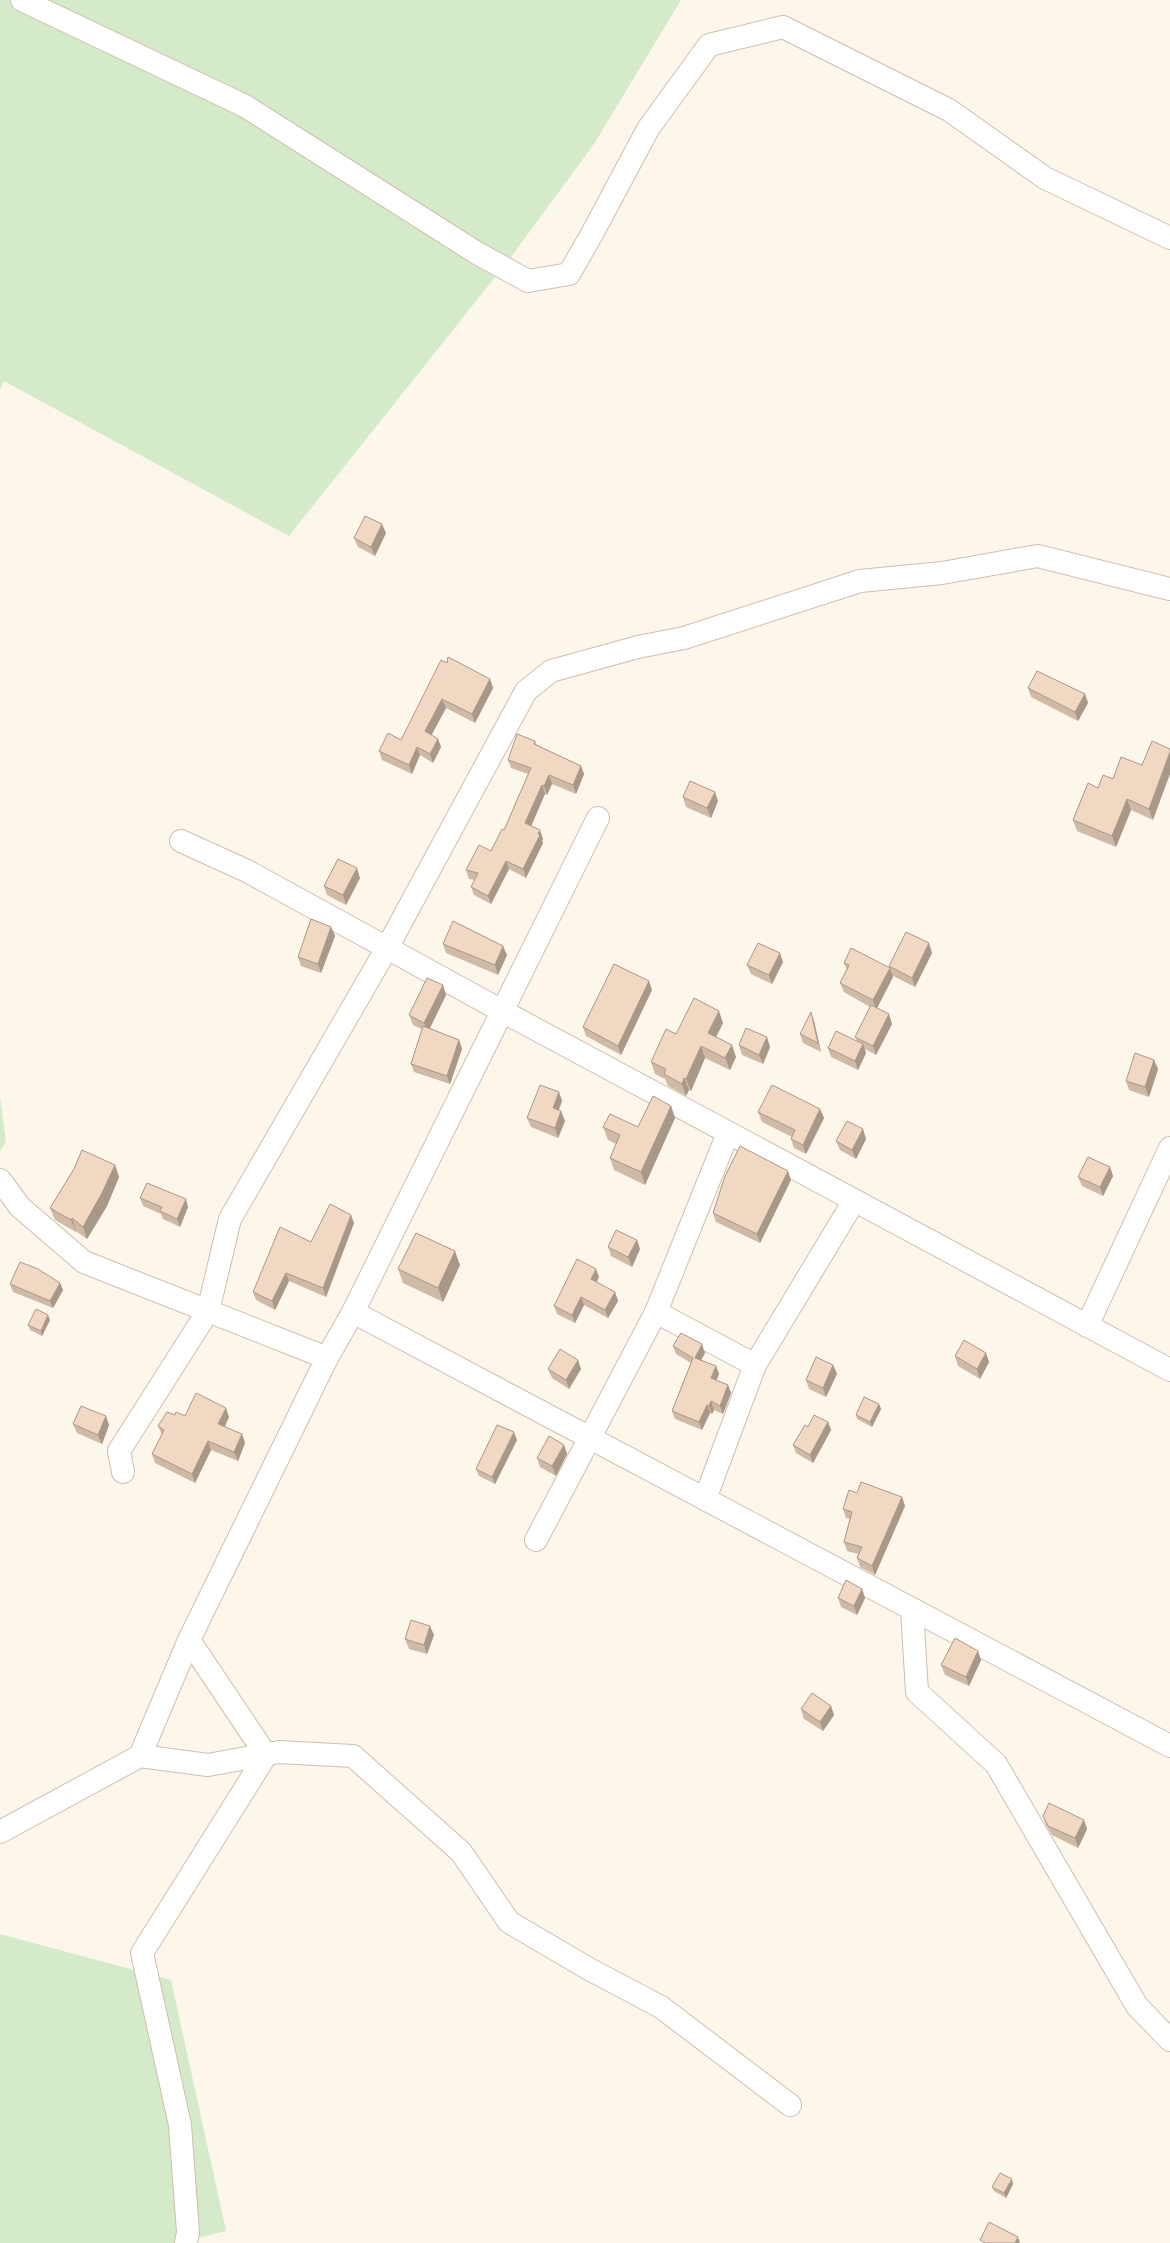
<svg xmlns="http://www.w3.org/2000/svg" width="1170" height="2243" font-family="Quicksand,sans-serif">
<rect width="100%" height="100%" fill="#fcf6eb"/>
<g fill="#d4eac9">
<polygon points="0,0 681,0 594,144 511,257 289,536 4,381 0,390"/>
<polygon points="0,1097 6,1142 0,1151"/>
<polygon points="0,1934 171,1980 226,2231 177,2243 0,2243"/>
</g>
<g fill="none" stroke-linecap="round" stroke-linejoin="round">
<defs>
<g id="minor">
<polyline points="22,0 245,106 477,253 528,281 569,274 593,232 648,129 709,45 783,27 949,110 1045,178 1170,238"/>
<polyline points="181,841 247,871 502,1011 1170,1370"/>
<polyline points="0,1180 20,1207 84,1262 327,1358 353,1312 1170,1746"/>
<polyline points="353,1312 598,818"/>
<polyline points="656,1312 728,1133"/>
<polyline points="1087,1326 1170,1148"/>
<polyline points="755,1365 854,1201"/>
<polyline points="123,1472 119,1451 208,1311 230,1219 387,948 526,691 551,671 638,647 684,638 860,581 942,573 1038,556 1170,589"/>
<polyline points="536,1540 656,1312 755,1365 705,1499"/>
<polyline points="912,1609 917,1692 996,1764 1137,2006 1170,2040"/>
<polyline points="140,1756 208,1765 279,1752 353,1756 461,1852 509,1922 589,1969 661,2007 790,2105"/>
<polyline points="0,1832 140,1756 189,1640"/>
<polyline points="186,2243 188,2232 180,2125 142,1953 266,1755 189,1640 327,1358"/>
</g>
</defs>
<use href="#minor" stroke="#cebfb0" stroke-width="24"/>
<use href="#minor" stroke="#fff" stroke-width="22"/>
</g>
<g fill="#cfbaa8">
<polygon points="386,533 375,556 358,547 354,538"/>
<polygon points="447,663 490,679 493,688 475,723 446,708 431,734 438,739 441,747 433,763 420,755 412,774 382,760 379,751 401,740"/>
<polygon points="1028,688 1085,694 1088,703 1078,721 1031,697"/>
<polygon points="535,741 537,745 581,766 584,774 576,794 552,784 547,795 545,794 531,826 543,839 542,841 543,843 526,878 509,869 491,904 474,895 471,887 475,880 469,879 466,870 491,851 504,830 528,774 511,768 508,760"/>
<polygon points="1142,765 1153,820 1131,810 1116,847 1077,831 1073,820 1098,788 1113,779"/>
<polygon points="683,797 718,801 711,818 686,807"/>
<polygon points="360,878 346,905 327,895 324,886"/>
<polygon points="331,927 335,936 321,973 301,966 298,957"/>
<polygon points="443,944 507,955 498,975 446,953"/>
<polygon points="932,953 915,987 893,976 893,977 877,1008 892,1024 876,1055 865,1049 866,1053 858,1070 831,1057 828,1048 857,1041 855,1037 870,1007 844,992 840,983 847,970 844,963 889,967 889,966"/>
<polygon points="783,962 772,984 751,974 747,965"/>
<polygon points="443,985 446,995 430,1028 459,1040 462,1049 450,1084 414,1072 411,1064 422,1029 413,1025 409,1015"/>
<polygon points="652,990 621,1055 586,1036 583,1027"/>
<polygon points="814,1021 821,1052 803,1043 800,1034"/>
<polygon points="723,1023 716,1037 736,1057 730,1070 705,1058 691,1091 689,1090 686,1096 668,1086 665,1079 655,1074 651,1062 676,1034"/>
<polygon points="739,1045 770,1047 763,1064 742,1055"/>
<polygon points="1154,1060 1158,1069 1149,1097 1129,1090 1126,1081"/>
<polygon points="559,1092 562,1101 559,1110 565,1121 558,1138 531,1127 527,1118"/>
<polygon points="671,1106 675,1118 645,1185 614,1170 610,1158 616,1144 608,1140 603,1127 638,1127"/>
<polygon points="820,1109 824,1118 806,1154 794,1148 791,1139 792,1137 762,1122 758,1112"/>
<polygon points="866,1139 856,1159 840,1150 836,1141"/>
<polygon points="115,1165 119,1177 107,1206 87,1239 76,1231 76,1232 55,1220 50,1208"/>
<polygon points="1110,1167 1113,1176 1103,1196 1082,1186 1078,1177"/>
<polygon points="791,1180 760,1243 716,1222 713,1213"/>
<polygon points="140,1198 188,1207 180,1227 163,1219 161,1214 143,1206"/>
<polygon points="354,1223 326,1297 289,1281 275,1310 256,1300 253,1292 311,1242"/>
<polygon points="637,1240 640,1249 632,1267 611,1256 608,1247"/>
<polygon points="460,1265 443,1302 403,1283 398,1269"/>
<polygon points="599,1277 596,1282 615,1292 618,1301 608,1318 584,1305 575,1323 557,1314 554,1306"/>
<polygon points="60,1283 63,1290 53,1308 13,1292 10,1284"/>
<polygon points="50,1320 42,1336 30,1330 28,1325"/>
<polygon points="673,1346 705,1353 701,1360 716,1366 719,1374 716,1380 728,1385 731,1393 723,1414 714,1410 712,1414 710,1413 702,1430 675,1419 672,1411 691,1363 676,1354"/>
<polygon points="986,1353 989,1362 980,1379 958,1366 955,1356"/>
<polygon points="833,1365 837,1374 826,1397 809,1389 806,1380"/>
<polygon points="548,1369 581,1369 569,1389 552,1378"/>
<polygon points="879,1404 881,1409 872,1427 857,1419 856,1415"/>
<polygon points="185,1416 229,1417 225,1427 242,1434 245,1443 238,1461 211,1450 195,1483 155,1463 152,1454 162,1435 158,1426"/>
<polygon points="828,1422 831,1430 813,1463 796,1453 793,1445 808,1427"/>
<polygon points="73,1424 109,1425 102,1444 77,1433"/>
<polygon points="517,1440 495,1484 479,1476 476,1469"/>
<polygon points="564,1445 567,1454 556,1476 540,1467 537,1458"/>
<polygon points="857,1493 902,1497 905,1506 875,1575 860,1567 857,1558 858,1554 847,1551 844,1542 850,1519 846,1518 843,1509"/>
<polygon points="862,1589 865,1598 857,1615 841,1607 838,1598"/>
<polygon points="434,1635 427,1654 409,1649 405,1639"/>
<polygon points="978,1651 981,1660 969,1686 945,1675 941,1665"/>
<polygon points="831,1706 834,1715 823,1731 804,1719 801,1709"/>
<polygon points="1043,1816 1084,1820 1087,1829 1078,1848 1052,1835 1046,1825"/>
<polygon points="1013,2184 1006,2198 994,2191 992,2187"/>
</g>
<g fill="#a99788">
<polygon points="382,524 386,533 375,556 371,547"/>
<polygon points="490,679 493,688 475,723 472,714"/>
<polygon points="1085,694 1088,703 1078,721 1075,712"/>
<polygon points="442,699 446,708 429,740 425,731"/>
<polygon points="438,739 441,747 433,763 430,754"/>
<polygon points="417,747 420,755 412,774 409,765"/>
<polygon points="1170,752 1170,774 1153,820 1149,809"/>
<polygon points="581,766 584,774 576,794 573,785"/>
<polygon points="549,775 552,784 547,795 544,786"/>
<polygon points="542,785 545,794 529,831 525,823"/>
<polygon points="715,792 718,801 711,818 707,808"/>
<polygon points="1127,799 1131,810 1116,847 1112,836"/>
<polygon points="540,830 543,839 542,841 543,843 526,878 523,869"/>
<polygon points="506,861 509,869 491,904 488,896"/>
<polygon points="357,868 360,878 346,905 343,895"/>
<polygon points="331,927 335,936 321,973 318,964"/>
<polygon points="929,943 932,953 915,987 912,978"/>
<polygon points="503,946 507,955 498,975 495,965"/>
<polygon points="780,953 783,962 772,984 769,975"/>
<polygon points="890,968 893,977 876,1010 873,1000"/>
<polygon points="649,981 652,990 621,1055 618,1046"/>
<polygon points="443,985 446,995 428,1032 424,1023"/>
<polygon points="719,1011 723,1023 712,1045 708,1033"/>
<polygon points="811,1012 814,1021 821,1052 818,1043"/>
<polygon points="889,1014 892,1024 876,1055 873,1046"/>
<polygon points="767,1037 770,1047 763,1064 759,1055"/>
<polygon points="459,1040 462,1049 450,1084 447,1076"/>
<polygon points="863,1044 866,1053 858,1070 855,1061"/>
<polygon points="732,1045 736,1057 730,1070 725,1058"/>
<polygon points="701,1046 705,1058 691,1091 686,1079"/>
<polygon points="1154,1060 1158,1069 1149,1097 1145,1087"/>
<polygon points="684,1078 689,1090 686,1096 682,1084"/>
<polygon points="559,1092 562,1101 556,1117 553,1108"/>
<polygon points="671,1106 675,1118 645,1185 641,1172"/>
<polygon points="820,1109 824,1118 806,1154 803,1145"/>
<polygon points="561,1111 565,1121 558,1138 555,1128"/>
<polygon points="863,1129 866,1139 856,1159 852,1150"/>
<polygon points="115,1165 119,1177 107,1206 87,1239 83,1227"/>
<polygon points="1110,1167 1113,1176 1103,1196 1100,1187"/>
<polygon points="788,1171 791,1180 760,1243 757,1234"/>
<polygon points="186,1199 188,1207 180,1227 177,1219"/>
<polygon points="351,1215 354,1223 326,1297 323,1288"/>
<polygon points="72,1218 76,1231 76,1232 71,1220"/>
<polygon points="637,1240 640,1249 632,1267 628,1257"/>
<polygon points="455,1251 460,1265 443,1302 438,1288"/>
<polygon points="596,1269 599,1277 594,1288 591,1279"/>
<polygon points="286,1273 289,1281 275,1310 272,1301"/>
<polygon points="60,1283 63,1290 53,1308 50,1301"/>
<polygon points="615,1292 618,1301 608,1318 605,1310"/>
<polygon points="581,1297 584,1305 575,1323 572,1315"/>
<polygon points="48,1315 50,1320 42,1336 41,1331"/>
<polygon points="702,1344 705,1353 698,1366 695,1358"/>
<polygon points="986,1353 989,1362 980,1379 977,1369"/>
<polygon points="578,1360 581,1369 569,1389 566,1380"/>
<polygon points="833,1365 837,1374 826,1397 823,1388"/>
<polygon points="716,1366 719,1374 714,1386 711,1378"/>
<polygon points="728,1385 731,1393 723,1414 720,1406"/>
<polygon points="711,1401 714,1410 712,1414 709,1406"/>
<polygon points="879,1404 881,1409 872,1427 870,1422"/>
<polygon points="707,1405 710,1413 702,1430 699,1422"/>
<polygon points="226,1408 229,1417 221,1433 218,1424"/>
<polygon points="106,1416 109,1425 102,1444 98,1435"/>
<polygon points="828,1422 831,1430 813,1463 810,1455"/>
<polygon points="514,1432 517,1440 495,1484 492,1477"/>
<polygon points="242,1434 245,1443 238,1461 234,1452"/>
<polygon points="208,1441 211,1450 195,1483 192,1474"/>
<polygon points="564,1445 567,1454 556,1476 552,1466"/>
<polygon points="902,1497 905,1506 875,1575 872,1566"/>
<polygon points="862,1589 865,1598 857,1615 854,1606"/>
<polygon points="430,1626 434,1635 427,1654 424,1645"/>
<polygon points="978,1651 981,1660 969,1686 966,1677"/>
<polygon points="831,1706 834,1715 823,1731 820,1722"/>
<polygon points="1084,1820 1087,1829 1078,1848 1075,1838"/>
<polygon points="1012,2179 1013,2184 1006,2198 1004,2193"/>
<polygon points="1018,2237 1020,2243 1015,2243"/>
</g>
<g fill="#f1d8c3" stroke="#a99788">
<polygon points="365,516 382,524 371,547 354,538"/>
<polygon points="448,657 490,679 472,714 442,699 425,731 438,739 430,754 417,747 409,765 379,751 388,733 401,740 441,660 447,663"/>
<polygon points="1037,671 1085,694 1075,712 1028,688"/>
<polygon points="517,734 535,741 534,744 581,766 573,785 549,775 544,786 542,785 525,823 540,830 538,834 540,835 523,869 506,861 488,896 471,887 478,873 466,870 479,845 491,851 502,829 504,830 531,768 508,760"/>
<polygon points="1152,741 1170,749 1170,752 1149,809 1127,799 1112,836 1073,820 1088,783 1098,788 1103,775 1113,779 1121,757 1142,765"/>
<polygon points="690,781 715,792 707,808 683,797"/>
<polygon points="338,859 357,868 343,895 324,886"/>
<polygon points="311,919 331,927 318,964 298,957"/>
<polygon points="453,921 503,946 495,965 443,944"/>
<polygon points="906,932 929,943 912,978 889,966"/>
<polygon points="758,943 780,953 769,975 747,965"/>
<polygon points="851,948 890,968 873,1000 840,983 849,965 844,963"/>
<polygon points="614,964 649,981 618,1046 583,1027"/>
<polygon points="427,978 443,985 424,1023 409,1015"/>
<polygon points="694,998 719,1011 708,1033 732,1045 725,1058 701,1046 686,1079 684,1078 682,1084 664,1074 666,1069 651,1062 666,1029 676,1034"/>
<polygon points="871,1005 889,1014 873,1046 855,1037"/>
<polygon points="811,1012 818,1043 800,1034"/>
<polygon points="423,1026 459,1040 447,1076 411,1064"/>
<polygon points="746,1028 767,1037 759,1055 739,1045"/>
<polygon points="836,1031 863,1044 855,1061 828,1048"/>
<polygon points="1135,1053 1154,1060 1145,1087 1126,1081"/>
<polygon points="540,1085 559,1092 553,1108 561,1111 555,1128 527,1118"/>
<polygon points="772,1085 820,1109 803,1145 791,1139 795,1130 758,1112"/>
<polygon points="653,1096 671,1106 641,1172 610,1158 620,1135 603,1127 610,1114 638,1127"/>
<polygon points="847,1121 863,1129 852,1150 836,1141"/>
<polygon points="740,1146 788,1171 757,1234 713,1213 725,1176"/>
<polygon points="82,1150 115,1165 102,1193 83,1227 72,1218 71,1220 50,1208 74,1169"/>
<polygon points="1088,1157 1110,1167 1100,1187 1078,1177"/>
<polygon points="147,1183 186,1199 177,1219 160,1211 162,1207 140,1198"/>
<polygon points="330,1204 351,1215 323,1288 286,1273 272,1301 253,1292 280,1227 311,1242"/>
<polygon points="616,1230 637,1240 628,1257 608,1247"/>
<polygon points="416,1233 455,1251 438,1288 398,1269"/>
<polygon points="577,1259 596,1269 591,1279 615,1292 605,1310 581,1297 572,1315 554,1306"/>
<polygon points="20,1262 38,1269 60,1283 50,1301 10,1284"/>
<polygon points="36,1309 48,1315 41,1331 28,1325"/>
<polygon points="681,1333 702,1344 695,1358 716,1366 711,1378 728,1385 720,1406 711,1401 709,1406 707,1405 699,1422 672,1411 693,1358 673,1346"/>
<polygon points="964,1340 986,1353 977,1369 955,1356"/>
<polygon points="560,1349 578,1360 566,1380 548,1369"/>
<polygon points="816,1357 833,1365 823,1388 806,1380"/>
<polygon points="196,1393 226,1408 218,1424 242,1434 234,1452 208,1441 192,1474 152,1454 164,1430 158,1426 167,1412 175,1415 176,1412 185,1416"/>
<polygon points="864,1397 879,1404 870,1422 856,1415"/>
<polygon points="81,1406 106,1416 98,1435 73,1424"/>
<polygon points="814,1415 828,1422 810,1455 793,1445 805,1425 808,1427"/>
<polygon points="497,1425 514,1432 492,1477 476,1469"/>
<polygon points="549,1436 564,1445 552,1466 537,1458"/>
<polygon points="861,1482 902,1497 872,1566 857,1558 862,1547 844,1542 852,1512 843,1509 849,1490 857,1493"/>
<polygon points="846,1580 862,1589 854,1606 838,1598"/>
<polygon points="411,1620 430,1626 424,1645 405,1639"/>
<polygon points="955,1638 978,1651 966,1677 941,1665"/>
<polygon points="812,1693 831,1706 820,1722 801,1709"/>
<polygon points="1049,1803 1084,1820 1075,1838 1048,1826 1043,1816"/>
<polygon points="1000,2173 1012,2179 1004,2193 992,2187"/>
<polygon points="989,2222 1018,2237 1015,2243 985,2243 980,2240"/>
</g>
</svg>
